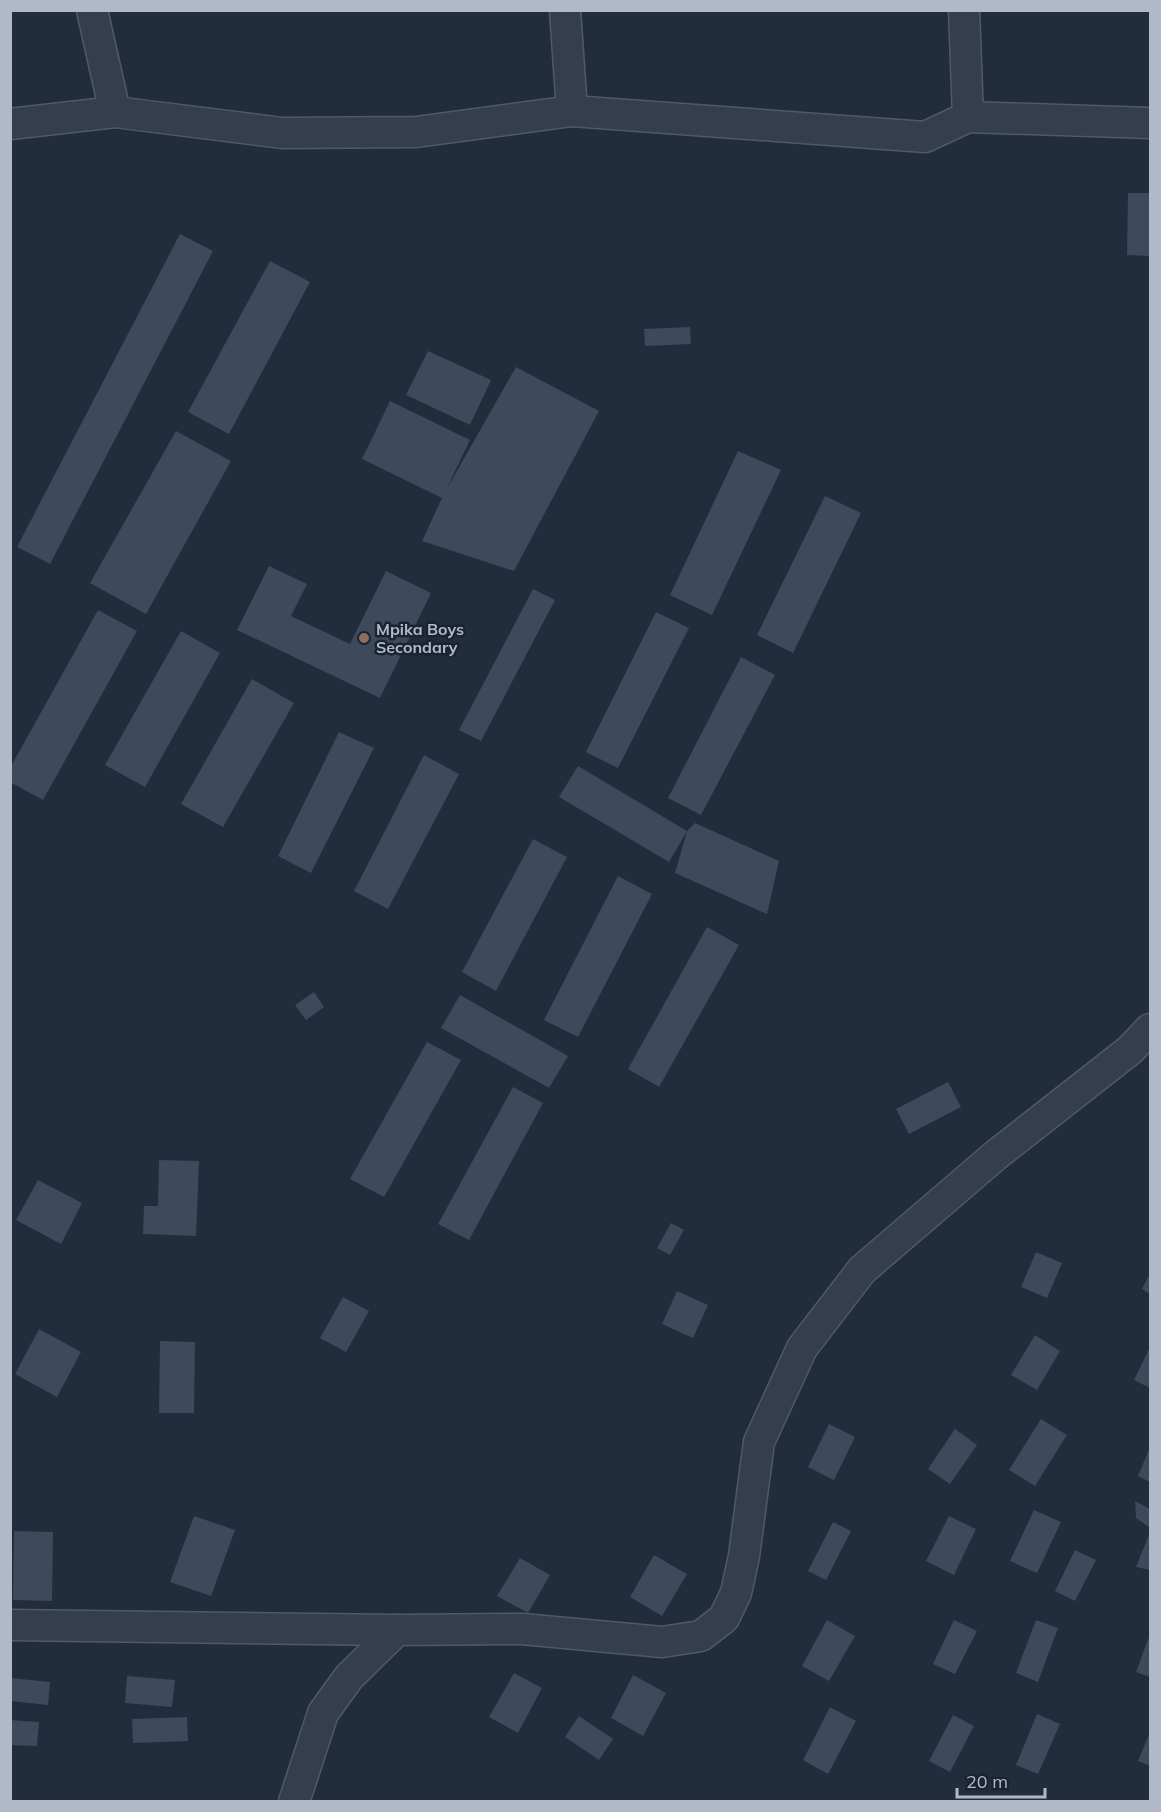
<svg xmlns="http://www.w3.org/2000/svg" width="1161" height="1812" font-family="Mulish,sans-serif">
<rect width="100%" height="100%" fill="#212c3d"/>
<g fill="#3d4a5c">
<polygon points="1128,193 1150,193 1150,256 1127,255"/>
<polygon points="180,234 213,251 50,564 17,547"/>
<polygon points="270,261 310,282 229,434 188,412"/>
<polygon points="690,327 691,344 645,346 644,329"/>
<polygon points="428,351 491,380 470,425 406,395"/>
<polygon points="516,367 599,411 514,571 422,541 442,498 362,459 390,401 470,440 446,490"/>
<polygon points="176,431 231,461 146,614 90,583"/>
<polygon points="738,451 781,470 712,615 670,595"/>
<polygon points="825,496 861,513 793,653 757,635"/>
<polygon points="269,566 307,584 291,616 350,644 386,571 431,593 380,698 237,630"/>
<polygon points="533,589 555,600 481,741 459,730"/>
<polygon points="98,610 137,631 43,800 10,782 10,768"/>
<polygon points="656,612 689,628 618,768 586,752"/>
<polygon points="181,631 220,653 145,787 105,765"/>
<polygon points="741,657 775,675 701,815 668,798"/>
<polygon points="252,679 294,703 223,827 181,804"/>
<polygon points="339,732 374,748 311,873 278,856"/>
<polygon points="424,755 459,774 388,909 354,891"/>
<polygon points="578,766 687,831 669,862 559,797"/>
<polygon points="695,823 779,861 767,914 675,873 687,831"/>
<polygon points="533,839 567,857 496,991 462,972"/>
<polygon points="618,876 652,894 578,1037 544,1020"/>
<polygon points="707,927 739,945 659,1087 628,1069"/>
<polygon points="314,992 324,1007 306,1020 295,1005"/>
<polygon points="460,995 568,1056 549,1088 441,1028"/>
<polygon points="427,1042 461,1060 384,1197 350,1179"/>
<polygon points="948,1082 961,1107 909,1134 896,1109"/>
<polygon points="513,1087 543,1103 469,1240 438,1224"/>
<polygon points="159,1160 199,1161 196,1236 143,1234 144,1206 158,1206"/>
<polygon points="38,1180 82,1203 61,1244 16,1220"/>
<polygon points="671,1223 684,1230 670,1255 657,1248"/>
<polygon points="1036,1252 1062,1263 1047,1298 1021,1287"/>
<polygon points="1150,1273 1150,1294 1142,1289"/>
<polygon points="677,1291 708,1305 693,1338 662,1324"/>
<polygon points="343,1297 369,1311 346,1352 320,1338"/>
<polygon points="39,1329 81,1352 57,1397 15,1374"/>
<polygon points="1035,1335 1060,1351 1037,1390 1011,1375"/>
<polygon points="160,1341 195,1342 194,1413 159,1413"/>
<polygon points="1150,1347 1150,1388 1134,1380"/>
<polygon points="1041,1419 1067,1435 1035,1486 1009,1470"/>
<polygon points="829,1424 855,1437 834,1480 808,1467"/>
<polygon points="955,1429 977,1445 950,1484 928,1469"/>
<polygon points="1150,1447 1150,1482 1138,1476"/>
<polygon points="1135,1501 1150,1509 1150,1528 1136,1518"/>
<polygon points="1034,1510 1061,1522 1037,1573 1010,1561"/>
<polygon points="194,1516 235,1530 211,1596 170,1582"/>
<polygon points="949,1516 976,1529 954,1575 926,1561"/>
<polygon points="833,1522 851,1531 826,1580 808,1571"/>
<polygon points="14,1531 53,1532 52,1601 13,1600"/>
<polygon points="1150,1532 1150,1570 1136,1567"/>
<polygon points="1075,1550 1096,1560 1075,1601 1055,1591"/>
<polygon points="654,1555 687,1574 662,1616 630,1597"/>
<polygon points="520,1558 550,1575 528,1613 497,1596"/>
<polygon points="827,1620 855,1636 829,1681 802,1666"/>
<polygon points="954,1620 977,1631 955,1674 933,1664"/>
<polygon points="1036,1620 1058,1628 1038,1682 1016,1673"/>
<polygon points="1150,1634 1150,1677 1136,1672"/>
<polygon points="514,1673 542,1688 518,1733 489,1717"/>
<polygon points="633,1675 666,1693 643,1736 611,1718"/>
<polygon points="127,1676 175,1680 172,1707 125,1703"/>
<polygon points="10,1678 50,1682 48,1705 10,1701"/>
<polygon points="830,1707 856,1721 828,1774 803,1760"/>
<polygon points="1037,1714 1060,1724 1038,1774 1016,1765"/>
<polygon points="953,1715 974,1726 950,1772 929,1761"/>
<polygon points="579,1716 613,1739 599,1760 565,1737"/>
<polygon points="187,1717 188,1741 133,1743 132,1719"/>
<polygon points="10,1720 39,1722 37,1746 10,1745"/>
<polygon points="1150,1732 1150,1766 1138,1761"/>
</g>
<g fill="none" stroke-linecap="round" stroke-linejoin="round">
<defs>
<g id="minor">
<polyline points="92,10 115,112"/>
<polyline points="565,10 572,111"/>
<polyline points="964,10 968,117"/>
<polyline points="10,124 115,112 282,133 416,132 572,111 925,137 968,117 1150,123"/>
<polyline points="10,1625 397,1630 522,1629 662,1642 701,1636 724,1618 736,1593 744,1556 759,1442 802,1348 862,1270 996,1155 1130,1050 1150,1029"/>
<polyline points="294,1802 323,1713 349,1677 397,1630"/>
</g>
</defs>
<use href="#minor" stroke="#505967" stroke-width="33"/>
<use href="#minor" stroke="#353e4d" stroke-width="30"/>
</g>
<circle fill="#8d6e63" stroke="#1a2331" stroke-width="2" cx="364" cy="638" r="6"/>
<g text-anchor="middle" stroke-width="5" stroke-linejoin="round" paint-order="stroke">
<g font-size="16" font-weight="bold" fill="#b1b9c8" stroke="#1a2331" text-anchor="start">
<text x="376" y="635">Mpika Boys<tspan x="376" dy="18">Secondary</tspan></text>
</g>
</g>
<rect width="1161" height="1812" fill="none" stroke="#b1b9c8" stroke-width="24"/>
<path d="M957 1788v9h88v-9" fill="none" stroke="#b1b9c8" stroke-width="3"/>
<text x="966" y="1788" font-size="18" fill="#b1b9c8" stroke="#1a2331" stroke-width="4.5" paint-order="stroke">20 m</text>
</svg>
